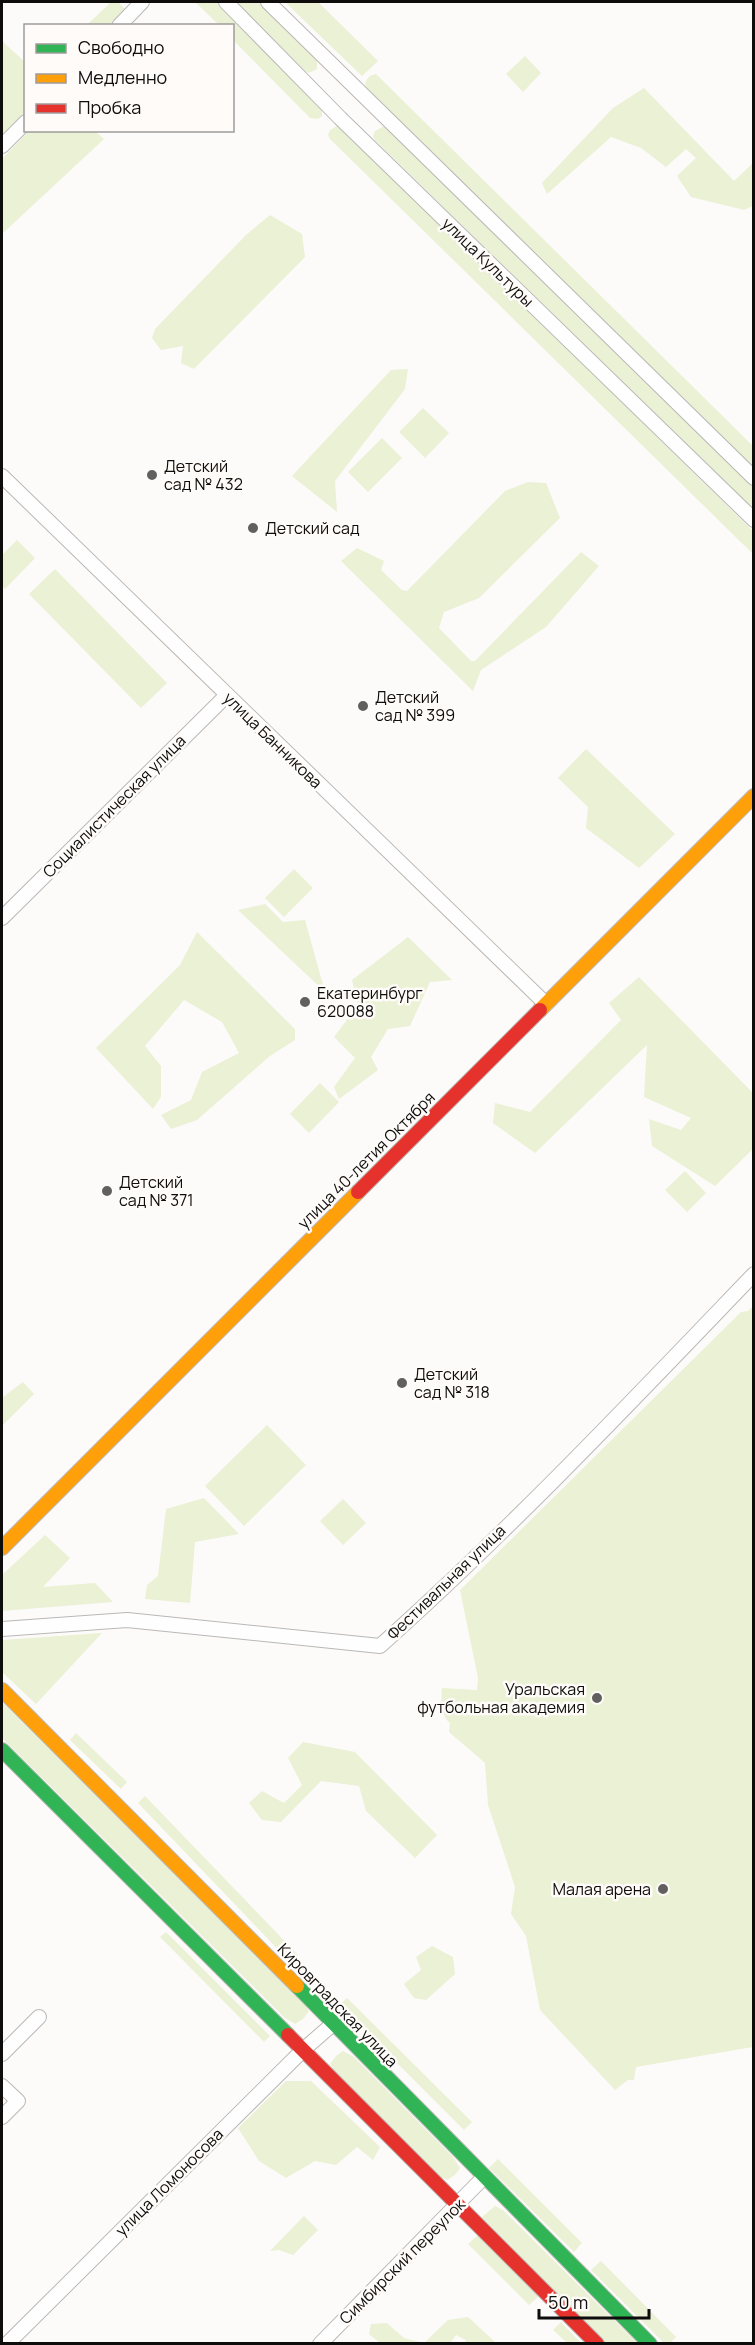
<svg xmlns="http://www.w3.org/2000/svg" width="755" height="2345" font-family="Manrope,sans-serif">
<rect width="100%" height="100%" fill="#fdfbf9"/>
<g fill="#eaf1d5">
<polygon points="111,2 118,2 125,9 109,25 87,25"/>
<polygon points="195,2 218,2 322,107 322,116 318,119 310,118 233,40 232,26 219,25"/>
<polygon points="236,2 260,2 317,60 317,69 309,73 305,71"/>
<polygon points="285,2 318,2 378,61 362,76"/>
<polygon points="2,41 25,62 26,111 2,135"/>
<polygon points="525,56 541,73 523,92 506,74"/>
<path d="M 376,74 L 753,446 L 753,470 L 367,88 L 365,84 C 367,78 369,75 376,74 Z"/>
<polygon points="644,88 734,181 753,163 753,206 744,210 691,197 677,176 696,158 686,149 666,167 641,148 611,137 547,194 542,183 613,108"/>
<polygon points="339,125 753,531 753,554 330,139 328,135 330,130"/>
<polygon points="384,126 753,487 753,510 375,140 373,136 375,131"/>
<polygon points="29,131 95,131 104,139 2,234 2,159"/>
<polygon points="270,215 302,234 305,257 194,369 181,363 183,346 161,350 152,338 155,329 246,235"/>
<polygon points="408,369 405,389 335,481 337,512 292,476 391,370"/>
<polygon points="423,408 449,433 425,458 399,432"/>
<polygon points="382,438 402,458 368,492 348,472"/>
<polygon points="528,482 546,483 560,518 479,598 444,612 439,628 471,661 475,661 581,552 599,566 546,627 481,670 473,691 341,561 357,548 384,561 381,570 402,590 407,591 505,491"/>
<polygon points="17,540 35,558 5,589 2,585 2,555"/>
<polygon points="55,569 167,683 141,708 29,594"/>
<polygon points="586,749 675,834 639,868 586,828 588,807 558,778"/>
<polygon points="294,869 313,888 284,917 265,898"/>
<polygon points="265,904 283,922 305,920 325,992 238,910"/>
<polygon points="197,932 295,1029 295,1040 270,1056 197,1120 171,1129 161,1115 191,1100 202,1072 239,1053 222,1022 184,1000 145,1046 161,1066 161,1097 153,1109 96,1048 180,965"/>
<polygon points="408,937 452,980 430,982 410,1026 388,1029 371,1057 378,1070 339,1099 334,1087 355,1058 334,1037 358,1005 352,980"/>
<polygon points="639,977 753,1093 753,1149 715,1186 652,1146 649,1119 681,1130 691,1118 644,1097 647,1045 535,1153 493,1123 495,1103 530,1112 621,1020 609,1003"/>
<polygon points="320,1083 339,1102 309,1133 290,1114"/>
<polygon points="685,1171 706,1193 687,1212 665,1190"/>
<path d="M 753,1306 L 753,2047 L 636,2067 L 634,2080 L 628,2080 L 615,2090 L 540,2010 L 526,1936 L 511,1914 L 515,1887 L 488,1805 L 485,1763 L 449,1732 L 450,1723 C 440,1714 441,1701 442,1688 L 477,1690 L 478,1678 L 460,1590 L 741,1312 L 748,1311 Z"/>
<polygon points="23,1382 34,1394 2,1426 2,1398"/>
<polygon points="267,1425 306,1465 244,1526 205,1486"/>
<polygon points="204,1498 239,1534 195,1542 190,1603 145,1599 147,1585 158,1576 166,1509"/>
<polygon points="343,1499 366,1523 343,1545 320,1521"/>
<polygon points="45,1535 70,1558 43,1587 95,1583 113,1602 2,1611 2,1575"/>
<polygon points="102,1633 36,1704 2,1672 2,1640"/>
<polygon points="2,1702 304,2002 309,2011 303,2019 295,2024 285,2018 2,1738"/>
<polygon points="76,1733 127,1782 121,1789 70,1740"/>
<polygon points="303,1742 355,1752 437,1835 415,1858 366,1811 359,1786 321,1781 281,1822 262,1820 249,1803 262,1791 284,1803 302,1785 288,1758"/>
<polygon points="145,1796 298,1955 290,1962 138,1803"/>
<polygon points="166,1932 270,2036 264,2042 160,1937"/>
<polygon points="432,1946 453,1957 455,1974 426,2000 414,1998 404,1984 421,1970 416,1957"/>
<polygon points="347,1998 472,2122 464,2130 339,2005"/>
<polygon points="343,2051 354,2057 453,2157 460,2168 455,2175 447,2180 435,2174 338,2076 330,2064 336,2056"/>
<polygon points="286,2081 311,2081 380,2147 373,2160 357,2147 336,2165 315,2161 286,2178 259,2161 238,2128"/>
<polygon points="498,2159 582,2243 574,2252 489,2168"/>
<polygon points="495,2206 503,2210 637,2343 603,2343 482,2217"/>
<polygon points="304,2216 318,2230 293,2255 279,2250 270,2251"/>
<polygon points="478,2235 539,2296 529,2305 468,2244"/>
<polygon points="601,2261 676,2337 670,2343 664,2343 591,2270"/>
<polygon points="468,2317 496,2343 464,2343 466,2340 456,2335 450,2343 380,2343 369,2334 371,2324 387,2323 404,2338 424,2343 448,2320"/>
<polygon points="561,2322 581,2343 567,2343 553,2330"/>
</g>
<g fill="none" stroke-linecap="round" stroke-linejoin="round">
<defs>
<g id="street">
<polyline points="226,2 340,118 754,520"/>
<polyline points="268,2 754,478"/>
<polyline points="119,26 142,2"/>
<polyline points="2,146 26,122"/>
<polyline points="2,476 546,1004"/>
<polyline points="2,918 227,695"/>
<path d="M 2,1629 L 127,1620 L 380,1646 C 511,1529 632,1401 754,1274"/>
<polyline points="2,2054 39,2017"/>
<polyline points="2,2086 18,2101 2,2117"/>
<polyline points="7,2344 303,2050 334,2023"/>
<polyline points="320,2344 484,2177"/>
</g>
<g id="fast">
<polyline points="2,1750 288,2035"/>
<polyline points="297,1986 650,2344"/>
</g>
<g id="slow">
<polyline points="540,1010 754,796"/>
<polyline points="2,1548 358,1192"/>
<polyline points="2,1690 297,1986"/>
</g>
<g id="jam">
<polyline points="358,1192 540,1010"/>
<polyline points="288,2035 597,2344"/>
</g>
</defs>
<use href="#street" stroke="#b9b8b6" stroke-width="16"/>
<use href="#fast" stroke="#b9b8b6" stroke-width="16"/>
<use href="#slow" stroke="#b9b8b6" stroke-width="16"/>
<use href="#jam" stroke="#b9b8b6" stroke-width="16"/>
<use href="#street" stroke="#fffefe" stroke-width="14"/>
<use href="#fast" stroke="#30b455" stroke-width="14"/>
<use href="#slow" stroke="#ff9f0a" stroke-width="14"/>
<use href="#jam" stroke="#e5322d" stroke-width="14"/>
</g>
<g fill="#62605f" stroke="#fefbf8" stroke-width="2">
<circle cx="152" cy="475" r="6"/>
<circle cx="253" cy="528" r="6"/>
<circle cx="363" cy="706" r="6"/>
<circle cx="305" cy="1002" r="6"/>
<circle cx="107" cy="1191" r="6"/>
<circle cx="402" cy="1383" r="6"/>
<circle cx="597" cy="1698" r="6"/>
<circle cx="663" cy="1889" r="6"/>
</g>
<g text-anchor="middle" stroke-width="5" stroke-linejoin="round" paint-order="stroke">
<g font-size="16" fill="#0e0d0c" stroke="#fefbf8">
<text transform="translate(488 262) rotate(44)" y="6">улица Культуры</text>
<text transform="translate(273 740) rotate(44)" y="6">улица Банникова</text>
<text transform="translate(114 806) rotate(-45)" y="6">Социалистическая улица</text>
<text transform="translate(366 1160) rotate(-45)" y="6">улица 40-летия Октября</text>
<text transform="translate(446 1582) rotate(-44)" y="6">Фестивальная улица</text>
<text transform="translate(338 2005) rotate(46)" y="6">Кировградская улица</text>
<text transform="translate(169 2182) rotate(-45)" y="6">улица Ломоносова</text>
<text transform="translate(402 2261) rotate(-45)" y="6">Симбирский переулок</text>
</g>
<g font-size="16" fill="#0e0d0c" stroke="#fefbf8" text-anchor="start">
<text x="164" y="472">Детский<tspan x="164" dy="18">сад № 432</tspan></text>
<text x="265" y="534">Детский сад</text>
<text x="375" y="703">Детский<tspan x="375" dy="18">сад № 399</tspan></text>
<text x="317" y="999">Екатеринбург<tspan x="317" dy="18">620088</tspan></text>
<text x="119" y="1188">Детский<tspan x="119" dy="18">сад № 371</tspan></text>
<text x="414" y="1380">Детский<tspan x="414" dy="18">сад № 318</tspan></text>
<text x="585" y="1695" text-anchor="end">Уральская<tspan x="585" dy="18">футбольная академия</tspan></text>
<text x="651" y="1895" text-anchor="end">Малая арена</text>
</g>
</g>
<rect width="755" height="2345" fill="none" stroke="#0e0d0c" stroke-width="6"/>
<rect x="24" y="24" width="210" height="108" fill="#fefbf8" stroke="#9e9c9a" stroke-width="1.5"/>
<rect x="36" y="44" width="30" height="9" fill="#30b455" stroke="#9e9c9a" stroke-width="1.5"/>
<text x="78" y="54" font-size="18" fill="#0e0d0c">Свободно</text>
<rect x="36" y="74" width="30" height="9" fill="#ff9f0a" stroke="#9e9c9a" stroke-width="1.5"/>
<text x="78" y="84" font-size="18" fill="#0e0d0c">Медленно</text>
<rect x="36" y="104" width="30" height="9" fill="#e5322d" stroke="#9e9c9a" stroke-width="1.5"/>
<text x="78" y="114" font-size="18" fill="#0e0d0c">Пробка</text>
<path d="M539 2309v9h110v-9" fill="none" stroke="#0e0d0c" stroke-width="3"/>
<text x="548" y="2309" font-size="18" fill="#0e0d0c" stroke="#fefbf8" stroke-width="4.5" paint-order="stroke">50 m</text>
</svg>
